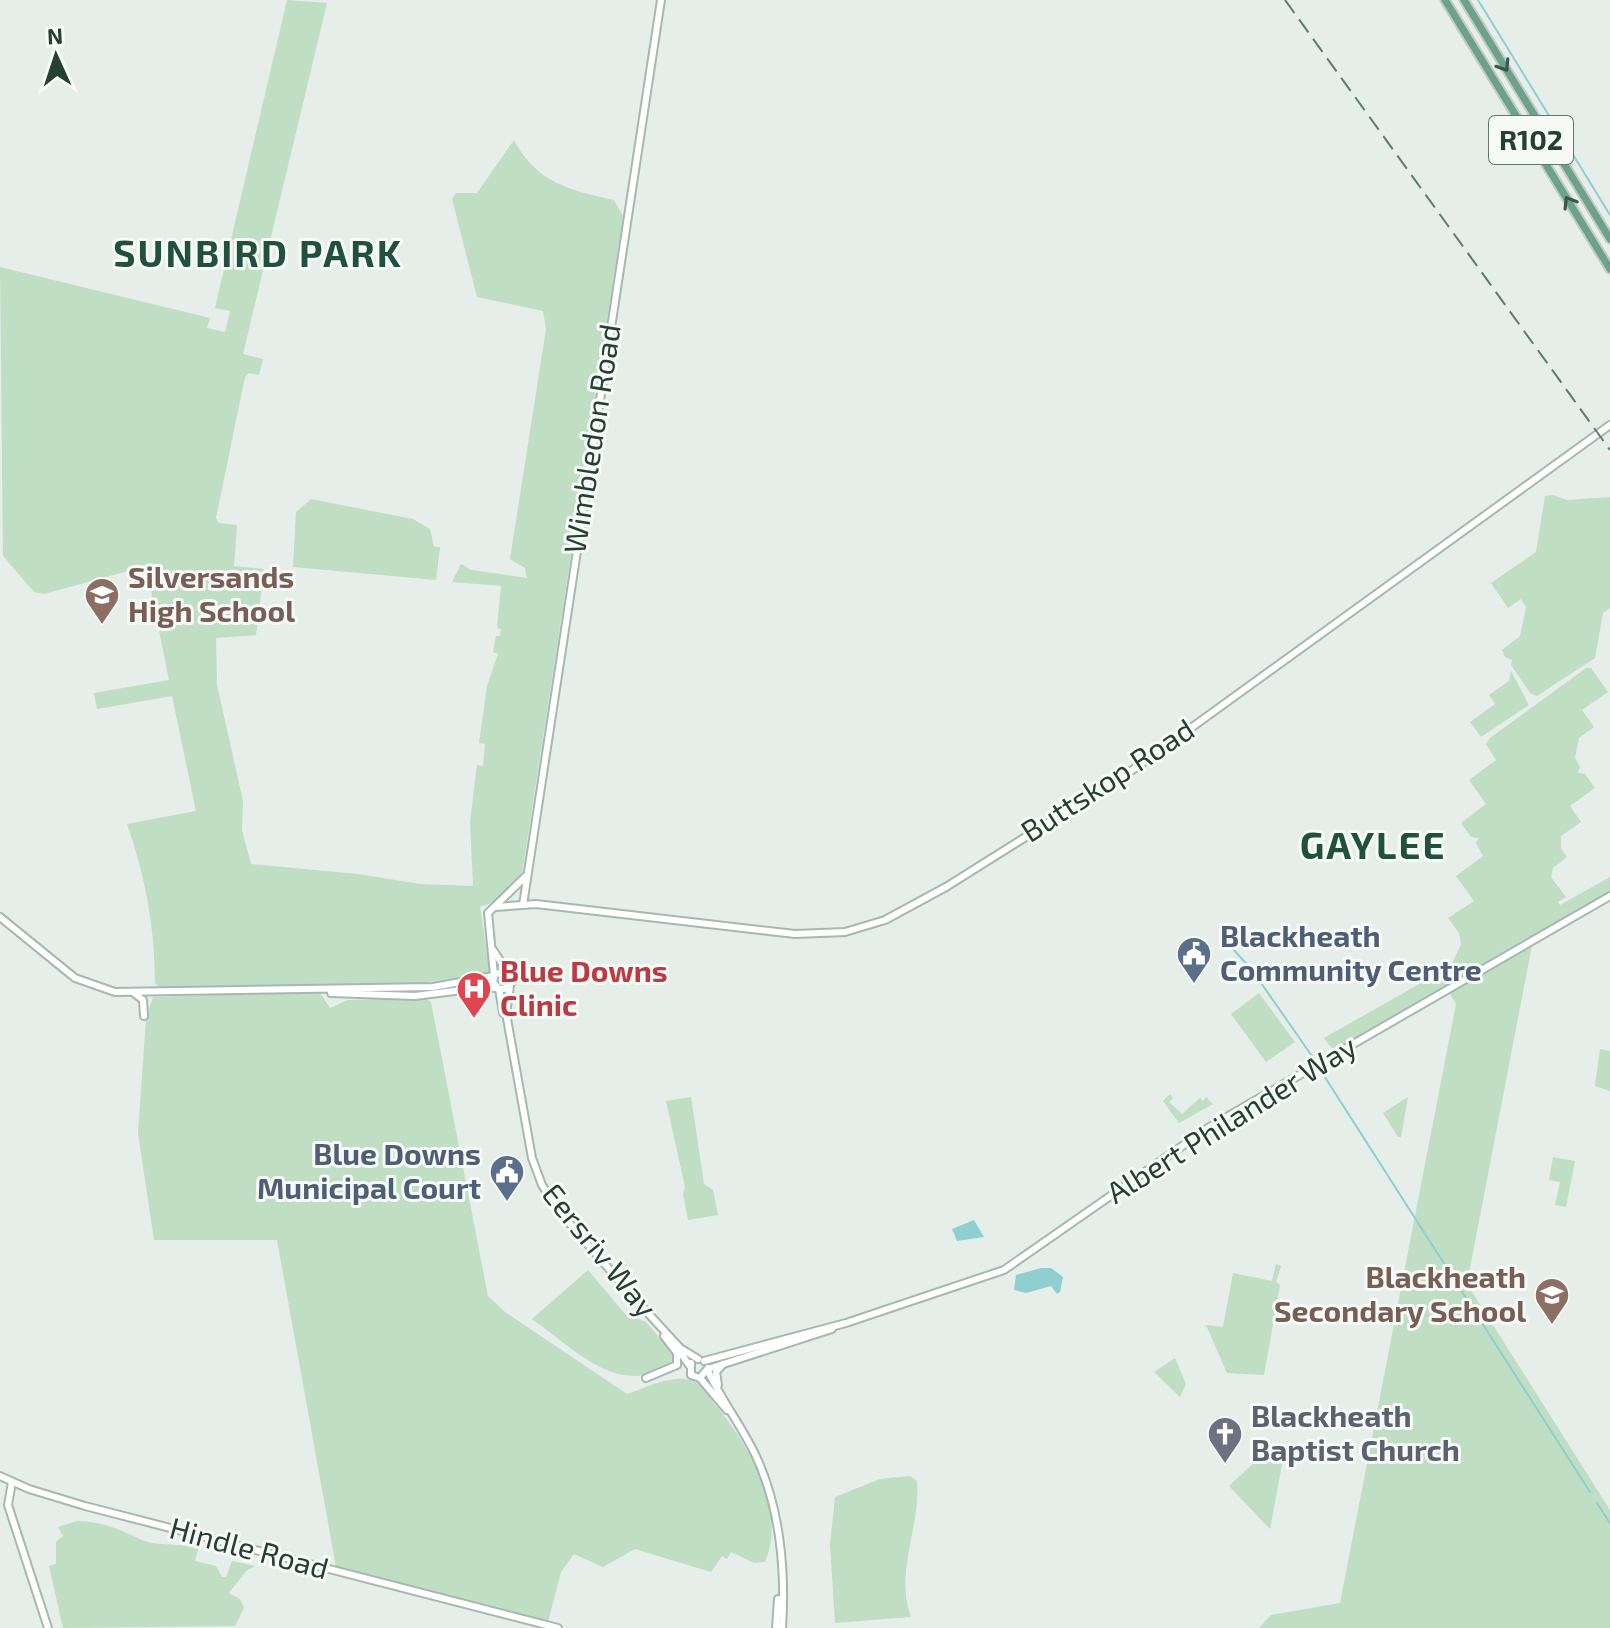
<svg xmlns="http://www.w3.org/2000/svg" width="1610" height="1628" font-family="'Exo 2',sans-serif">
<rect width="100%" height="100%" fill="#e5eee9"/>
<g fill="#bfdec3">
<path d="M 287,0 L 327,3 L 243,354 L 263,359 L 259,375 L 249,373 L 245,377 L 216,518 L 219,523 L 237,525 L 234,566 L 264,569 L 256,635 L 216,638 L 217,685 L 243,801 L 242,830 L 251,864 L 358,874 L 420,884 L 473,886 L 470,822 L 477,765 L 483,766 L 485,744 L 479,743 L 487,686 L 498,654 L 493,652 L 496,636 L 500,636 L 501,629 L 497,628 L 501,586 L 452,582 L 461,564 L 471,570 L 527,578 L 525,568 L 510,559 L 546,329 L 543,311 L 477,297 L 452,199 L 456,193 L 477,193 L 514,140 C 537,183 569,190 614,200 L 623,216 L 522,874 L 497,901 L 480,907 L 490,972 L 422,983 L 160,988 L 155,983 C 155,927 145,875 127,824 L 196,811 L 172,696 L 97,709 L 94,693 L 169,680 L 146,566 L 44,594 L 34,592 L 3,556 L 0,267 L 210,318 L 207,328 L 225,332 L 230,311 L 215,308 Z"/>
<polygon points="1553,495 1567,500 1610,497 1610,608 1603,613 1595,658 1537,696 1530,693 1511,665 1512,660 1505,657 1502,650 1520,636 1526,607 1521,599 1508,608 1491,583 1536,552 1545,496"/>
<polygon points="311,499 413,519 430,529 434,547 440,547 436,580 293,567 296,512"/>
<polygon points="1586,668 1591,668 1608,692 1582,710 1594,727 1579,738 1575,758 1580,767 1578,773 1585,774 1595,788 1570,806 1581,822 1561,836 1561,848 1567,857 1553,868 1551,877 1566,897 1558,902 1560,905 1610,877 1610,893 1334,1051 1324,1038 1451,966 1461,944 1459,933 1448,918 1474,901 1456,876 1483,856 1476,843 1479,838 1471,837 1461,823 1486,804 1469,780 1496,760 1486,744 1490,738"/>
<polygon points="1511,671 1529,705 1481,737 1470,722 1495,704 1489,695 1509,681"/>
<polygon points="1532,945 1467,1284 1610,1510 1610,1628 1259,1628 1271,1615 1340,1603 1456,1004 1449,992"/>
<path d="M 281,993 L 321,994 L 330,1008 L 348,1000 L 425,998 L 431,1002 L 488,1296 L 505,1312 L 627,1394 C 646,1388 673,1373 693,1381 C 706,1386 710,1399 718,1408 C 750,1447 787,1511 765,1562 L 754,1563 L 731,1552 L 727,1559 L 722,1556 L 711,1572 L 635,1549 L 603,1567 L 574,1554 L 561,1572 L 548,1622 L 336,1567 L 277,1240 L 154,1240 L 138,1133 L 146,1018 L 153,997 Z"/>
<polygon points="1259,993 1295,1042 1266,1062 1231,1014"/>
<polygon points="1600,1049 1610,1051 1610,1091 1595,1086"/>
<polygon points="1170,1094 1173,1098 1169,1102 1182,1114 1200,1098 1203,1101 1206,1097 1213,1104 1179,1123 1163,1101"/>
<polygon points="691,1097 704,1184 713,1190 718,1215 688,1220 683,1194 685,1187 666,1101"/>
<polygon points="1408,1097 1401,1137 1398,1137 1383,1113"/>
<polygon points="1553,1157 1575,1161 1566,1207 1555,1205 1560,1182 1549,1180"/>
<polygon points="1276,1264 1281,1266 1276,1282 1280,1285 1264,1375 1227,1373 1206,1325 1223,1327 1233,1273 1272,1281"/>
<path d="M 588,1270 L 625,1314 L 646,1322 L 673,1353 L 672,1365 C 617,1398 575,1349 532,1319 Z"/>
<polygon points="1175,1358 1186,1384 1180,1397 1154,1372"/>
<polygon points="1258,1454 1283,1459 1270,1529 1229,1486 1259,1458"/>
<path d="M 910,1476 L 917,1481 C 921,1528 894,1571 911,1617 L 835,1623 L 830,1545 L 835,1497 L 880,1479 Z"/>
<path d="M 77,1521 C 103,1522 119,1529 142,1540 C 158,1547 181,1542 198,1549 L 195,1561 L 216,1566 L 222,1577 L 226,1577 L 232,1561 L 255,1566 L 246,1571 L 229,1593 L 240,1599 L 244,1608 L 235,1626 L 63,1628 L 49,1566 L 56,1564 L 56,1542 L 63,1536 L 58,1527 Z"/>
</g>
<g fill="#90cfd0">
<polygon points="974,1220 984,1237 957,1241 952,1229"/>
<polygon points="1041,1268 1051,1268 1063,1277 1060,1292 1057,1294 1051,1286 1026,1293 1014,1290 1016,1275"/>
</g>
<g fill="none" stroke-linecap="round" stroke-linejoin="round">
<g stroke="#90cfd0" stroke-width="2">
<polyline points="1478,0 1610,215"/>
<polyline points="1222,937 1252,970 1314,1059"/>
<polyline points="1321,1071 1590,1492"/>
<polyline points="1597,1503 1610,1523"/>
</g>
<defs>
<g id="secondary">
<polyline points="523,905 661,0"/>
<polyline points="495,907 536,904 795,934 845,932 885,920 946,887 1137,767 1610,425"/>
<polyline points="0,917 75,978 115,992 433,987 493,976"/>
<polyline points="493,950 507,971"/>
<polyline points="494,975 488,913 525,877"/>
<polyline points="510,986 506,1013 532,1158 542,1185 558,1210 636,1300 680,1348 698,1359"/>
<polyline points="499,989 503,1013"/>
<polyline points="134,993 143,1000 144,1016"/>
<polyline points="331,993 415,996 486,987 504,989 512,982 508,972 495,974 493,982 498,988"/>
<polyline points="680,1352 689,1365"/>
<polyline points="704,1361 846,1323 1004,1270 1211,1126 1610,896"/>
<polyline points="691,1363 691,1375 700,1378 727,1410"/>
<polyline points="708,1369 832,1329"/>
<path d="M 708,1371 C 721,1399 740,1424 754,1452 C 780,1505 786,1570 782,1628"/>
<polyline points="646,1378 677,1365 677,1353 664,1336"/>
<polyline points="700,1378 708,1368"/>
<polyline points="718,1385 716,1372 723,1364"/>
<polyline points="0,1476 29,1489 85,1506 558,1628"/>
<polyline points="12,1482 8,1505 48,1628"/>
<polyline points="776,1628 778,1599"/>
</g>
<g id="primary">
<polyline points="1445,0 1610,269"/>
<polyline points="1464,0 1610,239"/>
</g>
</defs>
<use href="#secondary" stroke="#a4b9af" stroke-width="10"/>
<use href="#primary" stroke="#c2c9c6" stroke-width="11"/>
<use href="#secondary" stroke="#fff" stroke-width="6"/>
<use href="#primary" stroke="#6ca18c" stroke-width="7"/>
<polyline stroke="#607a6f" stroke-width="2" stroke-dasharray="16 8" stroke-linecap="butt" points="1285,0 1610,450"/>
</g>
<defs><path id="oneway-chevron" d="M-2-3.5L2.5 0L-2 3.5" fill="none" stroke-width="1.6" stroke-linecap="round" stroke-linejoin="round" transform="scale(2)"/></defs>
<g stroke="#37584a">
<use href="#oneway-chevron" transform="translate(1504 66) rotate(58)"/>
<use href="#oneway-chevron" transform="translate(1569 202) rotate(-121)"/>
</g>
<defs>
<symbol id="school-pin" viewBox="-11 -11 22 30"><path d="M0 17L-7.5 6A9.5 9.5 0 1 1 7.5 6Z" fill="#8d6e63" stroke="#f6faf7"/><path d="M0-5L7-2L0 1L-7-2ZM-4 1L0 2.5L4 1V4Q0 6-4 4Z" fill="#fff"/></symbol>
<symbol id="civic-pin" viewBox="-11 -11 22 30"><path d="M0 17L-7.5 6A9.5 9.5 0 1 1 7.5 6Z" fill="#5c6f8a" stroke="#f6faf7"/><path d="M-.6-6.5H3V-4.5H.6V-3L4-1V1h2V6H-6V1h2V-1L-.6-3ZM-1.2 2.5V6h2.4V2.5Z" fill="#fff"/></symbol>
<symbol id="hospital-pin" viewBox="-11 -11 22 30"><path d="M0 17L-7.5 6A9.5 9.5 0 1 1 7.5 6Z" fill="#e0444e" stroke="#f6faf7"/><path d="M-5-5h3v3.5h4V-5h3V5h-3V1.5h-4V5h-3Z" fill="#fff"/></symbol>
<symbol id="church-pin" viewBox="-11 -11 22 30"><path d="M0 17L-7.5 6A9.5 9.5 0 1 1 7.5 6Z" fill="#6b7280" stroke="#f6faf7"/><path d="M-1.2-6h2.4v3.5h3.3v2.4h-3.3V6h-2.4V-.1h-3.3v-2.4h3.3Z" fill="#fff"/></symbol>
</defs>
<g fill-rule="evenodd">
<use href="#school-pin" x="82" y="575" width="40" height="54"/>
<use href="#civic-pin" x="1174" y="934" width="40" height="54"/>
<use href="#hospital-pin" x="454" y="969" width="40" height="54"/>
<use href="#civic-pin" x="487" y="1152" width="40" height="54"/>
<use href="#school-pin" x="1532" y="1275" width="40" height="54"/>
<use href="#church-pin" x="1205" y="1414" width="40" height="54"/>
</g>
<g text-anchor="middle" stroke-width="6" stroke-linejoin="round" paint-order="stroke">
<rect fill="#f6faf7" stroke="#64776e" stroke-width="2" x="1489" y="116" width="84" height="48" rx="6"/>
<g font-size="28" font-weight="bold" fill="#253f34">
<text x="1531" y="150">R102</text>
</g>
<g font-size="30" fill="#253f34" stroke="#f6faf7">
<text transform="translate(593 439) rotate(-81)" y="10">Wimbledon Road</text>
<text transform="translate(1108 781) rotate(-33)" y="10">Buttskop Road</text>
<text transform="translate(1232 1120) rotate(-32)" y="10">Albert Philander Way</text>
<text transform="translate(599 1251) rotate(51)" y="10">Eersriv Way</text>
<text transform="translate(249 1549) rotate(15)" y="10">Hindle Road</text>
</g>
<g font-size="30" font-weight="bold" fill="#785e54" stroke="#f6faf7" text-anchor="start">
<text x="128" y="588">Silversands<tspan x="128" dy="34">High School</tspan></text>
<text x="1526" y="1288" text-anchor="end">Blackheath<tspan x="1526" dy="34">Secondary School</tspan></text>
</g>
<g font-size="30" font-weight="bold" fill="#4e5e75" stroke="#f6faf7" text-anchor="start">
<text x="1220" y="947">Blackheath<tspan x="1220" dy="34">Community Centre</tspan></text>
<text x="481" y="1165" text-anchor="end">Blue Downs<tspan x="481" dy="34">Municipal Court</tspan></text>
</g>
<g font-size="30" font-weight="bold" fill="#be3a42" stroke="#f6faf7" text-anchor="start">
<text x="500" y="982">Blue Downs<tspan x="500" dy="34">Clinic</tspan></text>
</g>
<g font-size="30" font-weight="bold" fill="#5b616d" stroke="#f6faf7" text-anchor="start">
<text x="1251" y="1427">Blackheath<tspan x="1251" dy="34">Baptist Church</tspan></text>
</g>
<g font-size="38" font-weight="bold" letter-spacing="2" fill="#21513e" stroke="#f6faf7">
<text x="258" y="267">SUNBIRD PARK</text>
<text x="1373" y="859">GAYLEE</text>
</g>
</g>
<g transform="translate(56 56) rotate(357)" stroke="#f6faf7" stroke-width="6" paint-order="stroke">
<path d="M0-6L14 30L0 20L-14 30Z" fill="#253f34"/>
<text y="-12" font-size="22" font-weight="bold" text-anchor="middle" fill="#253f34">N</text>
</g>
</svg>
